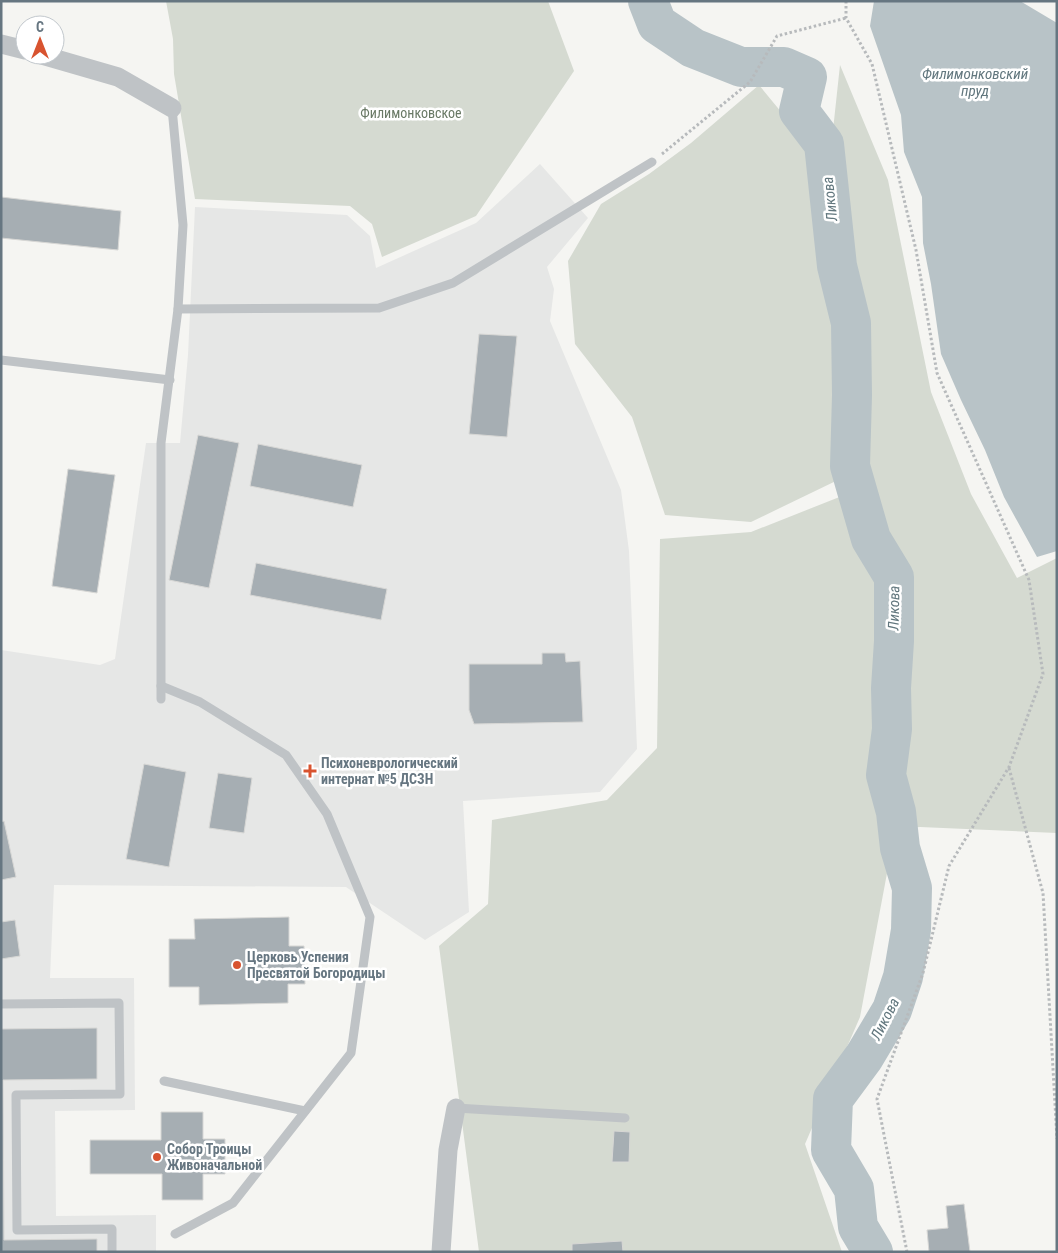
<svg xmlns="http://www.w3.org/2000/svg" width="1058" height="1253" font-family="'Roboto Condensed',sans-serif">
<rect width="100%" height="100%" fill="#f5f5f2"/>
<polygon fill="#e6e7e6" points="540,164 588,218 547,267 554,289 550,321 621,490 629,551 637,749 600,792 463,801 469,912 425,940 346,887 54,885 50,978 134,978 135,1110 55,1111 56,1216 156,1215 156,1252 1,1252 1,650 100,665 115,659 146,443 180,443 188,355 195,207 347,215 370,236 376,268 476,223"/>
<g fill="#d5dad1">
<polygon points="166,1 548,1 574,71 476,216 382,257 372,224 350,206 195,199 174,74 173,39"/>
<polygon points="840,65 888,180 931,392 971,494 1017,578 1057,558 1057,833 920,827 882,830 888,868 860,1017 805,1144 842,1252 479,1252 439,946 488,904 492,820 607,800 657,748 660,539 751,532 842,496 855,544 866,449 839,399 840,479 751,522 665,515 632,417 575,344 568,261 601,204 649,174 691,143 759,85 810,147 814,167 833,130"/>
</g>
<polygon fill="#b8c3c7" points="874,1 1020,1 1057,23 1057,551 1037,557 1004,497 985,450 961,400 941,354 931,284 923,243 922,197 904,152 901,115 870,26"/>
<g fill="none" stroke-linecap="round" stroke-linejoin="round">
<polyline stroke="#b8c3c7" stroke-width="40" points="648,1 657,24 693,48 741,67 784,67 807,77 799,111 824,144 837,266 851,323 852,395 850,466 871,539 894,577 894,641 891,688 892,729 886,775 896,812 900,848 912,888 911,930 903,977 892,1010 864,1057 833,1099 831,1150 854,1189 858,1227 873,1252"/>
</g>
<g fill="#a6aeb3" stroke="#d7d7d5">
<polygon points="1,197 121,211 118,250 1,238"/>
<polygon points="479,334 517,336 507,437 469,434"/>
<polygon points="198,435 239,443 209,588 169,580"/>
<polygon points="258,444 362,465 353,507 250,486"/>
<polygon points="68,469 115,475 97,593 52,586"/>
<polygon points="256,563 387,589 381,620 250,595"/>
<polygon points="542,653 565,653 566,662 580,661 583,722 474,724 469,710 469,664 542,664"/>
<polygon points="144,764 186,772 169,867 126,859"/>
<polygon points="218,773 252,778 244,833 209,828"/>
<polygon points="4,821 16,877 1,880 1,822"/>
<polygon points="289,917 289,946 304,946 305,984 288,984 288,1003 199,1005 199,987 169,987 169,939 195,939 194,919"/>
<polygon points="15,920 20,956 1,959 1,922"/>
<polygon points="97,1028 97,1079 3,1080 4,1240 97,1239 97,1252 1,1252 1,1029"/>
<polygon points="161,1112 203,1112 203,1139 225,1139 225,1174 203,1174 203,1200 162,1200 162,1174 90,1174 90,1140 161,1140"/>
<polygon points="614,1131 630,1132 629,1162 612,1162"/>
<polygon points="964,1204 970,1252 929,1252 927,1230 948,1228 946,1206"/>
<polygon points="622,1241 623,1252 572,1252 572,1244"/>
</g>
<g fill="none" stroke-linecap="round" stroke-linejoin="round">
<g stroke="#b7babc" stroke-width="3" stroke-dasharray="2.5 2.5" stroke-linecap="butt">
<polyline points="846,1 846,18 872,64 916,250 937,373 1029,580 1043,674 1009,767 949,866 923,973 877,1099 907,1252"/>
<polyline points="662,154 750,82 777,36 846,18"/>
<polyline points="1009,768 1043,893 1057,1139"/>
</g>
<g stroke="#bfc3c6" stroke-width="9">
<polyline points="178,309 379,308 453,283 652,162"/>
<polyline points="1,360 170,380"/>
<polyline points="161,686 200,702 286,755 327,814 370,917 351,1053 233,1203 175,1234"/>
<polyline points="161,699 161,443 178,309 183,225 172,108"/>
<polyline points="1,1004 119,1003 120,1094 16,1095 17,1230 112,1229 112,1252"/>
<polyline points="164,1081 305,1111"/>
<polyline points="456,1108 625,1118"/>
</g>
<g stroke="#bfc3c6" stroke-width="19">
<polyline points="1,44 25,50"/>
<polyline points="42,55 118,77 172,108"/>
<polyline points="441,1252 448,1150 456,1108"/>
</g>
</g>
<g fill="#d8532f" stroke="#fff" stroke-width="2">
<path d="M307.5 763.5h5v5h5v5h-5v5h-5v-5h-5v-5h5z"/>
<circle cx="237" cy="965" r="5"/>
<circle cx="157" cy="1157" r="5"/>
</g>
<g text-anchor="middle" stroke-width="5" stroke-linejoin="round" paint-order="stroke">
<g font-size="14" fill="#697965" stroke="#fff">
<text x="411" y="118">Филимонковское</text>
</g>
<g font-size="14" font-weight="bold" fill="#667681" stroke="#fff" text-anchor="start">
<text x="321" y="768">Психоневрологический<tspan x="321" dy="16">интернат №5 ДСЗН</tspan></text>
<text x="247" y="962">Церковь Успения<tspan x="247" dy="16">Пресвятой Богородицы</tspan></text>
<text x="167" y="1154">Собор Троицы<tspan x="167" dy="16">Живоначальной</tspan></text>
</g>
<g font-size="15" font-style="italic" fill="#62777e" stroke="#fff">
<text x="975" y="79">Филимонковский<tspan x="975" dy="17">пруд</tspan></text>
<text transform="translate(830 199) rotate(-96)" y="5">Ликова</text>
<text transform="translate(894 608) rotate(-89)" y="5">Ликова</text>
<text transform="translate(885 1019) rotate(-63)" y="5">Ликова</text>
</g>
</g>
<rect width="1058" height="1253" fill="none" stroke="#667681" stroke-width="5"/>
<g transform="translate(40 40)"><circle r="24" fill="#ffffff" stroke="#c2c8cd"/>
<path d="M0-4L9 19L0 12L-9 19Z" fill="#d8532f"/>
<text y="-8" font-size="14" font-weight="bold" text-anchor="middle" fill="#667681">С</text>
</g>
</svg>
